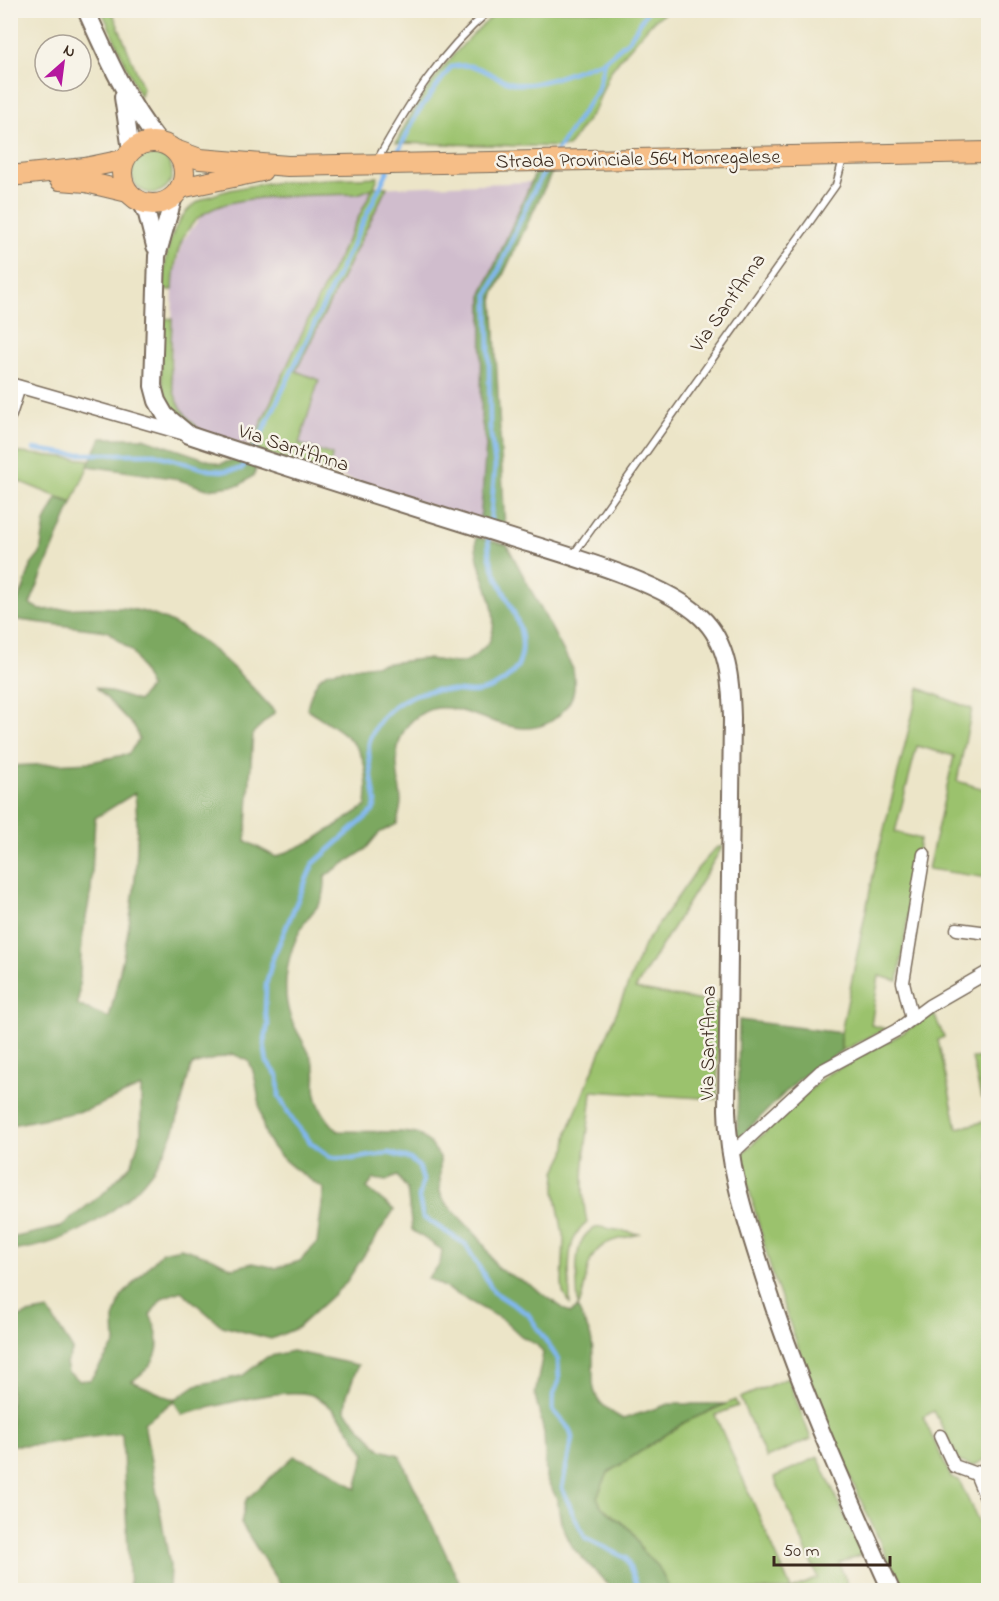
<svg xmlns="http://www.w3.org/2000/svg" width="999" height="1601" font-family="'Indie Flower',sans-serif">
<rect width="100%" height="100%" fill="#f7f3e8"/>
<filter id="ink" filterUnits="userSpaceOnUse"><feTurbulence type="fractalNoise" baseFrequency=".0167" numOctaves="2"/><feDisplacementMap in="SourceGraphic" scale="12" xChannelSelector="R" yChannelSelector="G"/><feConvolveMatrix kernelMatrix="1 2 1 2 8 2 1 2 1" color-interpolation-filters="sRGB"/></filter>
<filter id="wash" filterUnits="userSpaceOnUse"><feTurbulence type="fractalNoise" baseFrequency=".008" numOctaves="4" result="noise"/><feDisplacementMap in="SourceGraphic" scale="24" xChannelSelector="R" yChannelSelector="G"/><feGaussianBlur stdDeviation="1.35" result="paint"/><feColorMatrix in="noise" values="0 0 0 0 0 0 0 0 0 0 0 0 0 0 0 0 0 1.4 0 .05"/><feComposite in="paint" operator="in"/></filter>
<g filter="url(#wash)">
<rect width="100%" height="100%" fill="#ece5c8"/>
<polygon fill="#d0bdcd" points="531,182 482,294 481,418 486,445 480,522 202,431 183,412 171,385 173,279 182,242 203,214 224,203 246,199 373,188"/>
<g fill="#9bc26d" stroke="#6b7646" stroke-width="1.5">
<polygon points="102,11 112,11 143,88 140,97"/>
<path d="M 499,11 L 499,10 L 668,11 L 654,20 L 620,59 L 610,72 L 595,109 L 568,147 L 396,143 C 422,90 454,48 499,11 Z"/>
<circle cx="152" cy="173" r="20"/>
<path d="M 378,177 L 374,187 L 387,187 L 296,371 L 319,380 L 299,444 L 332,455 L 329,473 L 250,448 L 310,315 L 373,188 L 358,194 C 330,195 303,195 275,197 C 207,201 175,216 173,290 L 162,290 C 165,262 167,234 186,212 C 214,177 334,180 378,177 Z"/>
<path d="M 162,318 L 172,319 C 171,364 162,400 202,431 C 151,409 161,364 162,318 Z"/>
<polygon points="11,452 91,460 72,503 11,478"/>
<polygon points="919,688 972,709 957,781 988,790 988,878 928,869 954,756 917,746 895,832 920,839 898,981 879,976 871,1025 886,1029 841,1051 841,1033 875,866"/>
<path d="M 723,846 L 635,989 L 719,1004 L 717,1099 L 592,1091 C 589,1135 577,1177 587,1222 C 563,1240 570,1277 570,1304 L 563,1293 L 562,1282 L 564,1240 L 555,1191 L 556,1171 L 565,1153 L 568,1131 L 644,945 L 698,868 L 716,848 Z"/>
<polygon points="933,1012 944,1037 938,1040 957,1128 988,1121 988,1458 973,1466 960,1462 934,1411 923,1417 951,1477 959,1480 979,1523 988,1519 988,1590 902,1590 824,1420 772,1273 740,1156 826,1075 903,1033"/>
<polygon points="988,1057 988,1096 981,1098 972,1058"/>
<path d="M 600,1227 L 639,1234 C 628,1238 614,1238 604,1245 C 581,1260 589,1287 578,1308 C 578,1285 568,1232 600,1227 Z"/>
<polygon points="788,1378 811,1439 766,1458 740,1398"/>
<polygon points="735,1400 738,1406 715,1415 791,1589 818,1578 774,1477 818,1457 862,1554 839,1563 850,1590 670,1590 658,1566 643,1552 632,1531 601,1506 597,1497 608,1473 685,1422"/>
</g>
<g fill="#7ca860" stroke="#5c693f" stroke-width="1.5" fill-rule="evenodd">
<polygon points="553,170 493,296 505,529 480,522 486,445 481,418 482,294 536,171"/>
<polygon points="101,438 143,438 220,464 233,460 257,466 254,475 240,485 207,489 173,478 88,466"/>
<path d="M 57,498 L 72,503 L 30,604 L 40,610 C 67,609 96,606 123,608 C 186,614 235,668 275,712 L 253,733 L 246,841 L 276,857 L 314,840 L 366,806 C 371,746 353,739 307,709 C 310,697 314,680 326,673 C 332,670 417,659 426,659 C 450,660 463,671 481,650 C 484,647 489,644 490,640 C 504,604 473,572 476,537 L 507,545 L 573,669 C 576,688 575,699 560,714 C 524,750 474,705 438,708 C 426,709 414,717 407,726 C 390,751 399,774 401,801 C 401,809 398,817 397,824 L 379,833 L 365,850 L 325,876 C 326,908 315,904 302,927 C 287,953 281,988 290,1016 C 296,1033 309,1048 314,1065 C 317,1073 315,1079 315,1088 C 316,1105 326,1119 338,1131 L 401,1132 L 418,1134 L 430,1143 L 440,1157 L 440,1192 L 445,1202 L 481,1240 L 498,1269 L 530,1285 L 570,1313 L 578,1308 C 582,1319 591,1332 592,1343 C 597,1382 581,1397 623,1419 L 669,1404 L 726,1404 L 685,1422 L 608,1473 L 597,1497 L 601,1506 L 632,1531 L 643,1552 L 658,1566 L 670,1590 L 613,1590 L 572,1547 L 561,1522 L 557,1499 L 546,1478 L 544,1433 L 535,1395 L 543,1353 L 537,1345 L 521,1336 L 505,1321 L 428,1278 L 440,1264 L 442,1250 L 412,1230 L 407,1189 L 397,1176 L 386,1181 L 374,1179 L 367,1188 L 394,1210 L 345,1284 L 297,1328 L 271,1339 L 222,1326 L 181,1291 L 162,1298 L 150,1315 C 165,1344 159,1363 132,1381 L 174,1400 L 196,1385 L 242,1376 L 267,1357 L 292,1351 L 358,1365 L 347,1395 L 345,1410 L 381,1450 L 399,1455 L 463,1590 L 283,1590 L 241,1523 L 246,1500 L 294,1456 L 330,1470 L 356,1489 L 365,1454 C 352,1434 337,1406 314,1396 C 289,1384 210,1408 182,1415 L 174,1401 L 144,1423 L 170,1566 L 169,1590 L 130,1590 L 122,1433 L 35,1445 L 11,1445 L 10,1321 L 27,1314 L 48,1310 L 73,1350 L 66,1363 L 68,1372 L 79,1380 L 90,1380 L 115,1344 L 114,1319 L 121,1297 L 162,1252 L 181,1248 L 213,1258 L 232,1268 L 253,1263 L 276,1268 L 300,1261 L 317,1243 L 324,1189 C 303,1175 271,1156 264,1130 C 257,1105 260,1085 249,1061 L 233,1054 L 192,1065 C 183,1089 181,1117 170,1140 C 143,1201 76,1244 11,1251 L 11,1238 L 60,1227 L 106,1191 L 132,1163 L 141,1134 L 141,1087 L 87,1110 L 11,1125 L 11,766 L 91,762 L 128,754 L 139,740 L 136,729 L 96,687 L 138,701 L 150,687 L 133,652 L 107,631 L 11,619 L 11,612 L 23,590 L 31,565 L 40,554 L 45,522 ZM 135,793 C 143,869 127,945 109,1018 L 78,1005 L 82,939 L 91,891 L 95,818 Z"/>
<polygon points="739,1020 841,1033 841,1051 799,1079 737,1140"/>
</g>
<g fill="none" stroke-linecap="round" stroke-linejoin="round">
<g stroke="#81b8f0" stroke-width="4.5">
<polyline points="554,155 598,89 604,61 629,40 648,10"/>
<path d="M 395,158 L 418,112 L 451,67 C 483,60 490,80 517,84 C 541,87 581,68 604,61"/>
<polyline points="34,449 70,454 154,454 209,470 225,471 241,469 249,460"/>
<polyline points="253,452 388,170"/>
<polyline points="490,527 495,465 490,427 488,295 529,200 548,165"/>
<path d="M 489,535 C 482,580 538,622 518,665 C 515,671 508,678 502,682 C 476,699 464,689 436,690 C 406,693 377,713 369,743 C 367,751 374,792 376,802 L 373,811 L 313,864 L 273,958 L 266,985 L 265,1013 L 268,1024 L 264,1044 L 267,1062 L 278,1076 L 279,1096 L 293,1121 L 311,1143 L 330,1157 L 352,1159 L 389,1153 L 410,1159 L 419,1167 L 423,1180 L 419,1198 L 423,1217 L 465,1244 L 494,1292 L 528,1314 L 558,1359 L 559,1381 L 553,1395 L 553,1410 L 570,1430 L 572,1438 L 562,1488 L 574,1516 L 586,1538 L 626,1558 L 639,1590"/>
</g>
</g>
</g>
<g filter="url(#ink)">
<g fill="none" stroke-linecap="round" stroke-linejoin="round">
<defs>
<g id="service">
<path d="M 376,162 C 409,103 438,55 490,10"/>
<polyline points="573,555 836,185 843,159"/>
</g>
<g id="minor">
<polyline points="10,384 185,434"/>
<polyline points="10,415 19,387"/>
<polyline points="957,929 988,933"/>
<polyline points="912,1019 903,982 924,854"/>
<polyline points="729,1153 738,1148 821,1071 897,1030 929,1006 988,972"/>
<polyline points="940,1436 954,1466 976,1474 988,1467"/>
<polyline points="976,1474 988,1503"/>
</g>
<g id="tertiary">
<path d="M 86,10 C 107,57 127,102 159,142"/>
<polyline points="123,97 131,150"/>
<path d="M 174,196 L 157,256 L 153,386 L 157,401 L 165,415 L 189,435 C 294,470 400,503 505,536 C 558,553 662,580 701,617 C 729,643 731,683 732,718 L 727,1110 C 728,1163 743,1211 759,1261 C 794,1375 842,1482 891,1590"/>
<polyline points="141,202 147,214 155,246"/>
</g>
<g id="primary">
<circle cx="153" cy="173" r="31"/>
<polyline points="175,150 200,159 288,166 988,152"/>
<polyline points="10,176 85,168 123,160"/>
<polyline points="60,180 86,182 128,192"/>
<polyline points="180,188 262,171"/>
</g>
</defs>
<use href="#service" stroke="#796b5a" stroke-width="9"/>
<use href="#minor" stroke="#796b5a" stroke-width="15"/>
<use href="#tertiary" stroke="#796b5a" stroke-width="20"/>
<use href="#primary" stroke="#796b5a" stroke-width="22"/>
<use href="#service" stroke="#fff" stroke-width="6"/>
<use href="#minor" stroke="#fff" stroke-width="12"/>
<use href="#tertiary" stroke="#fff" stroke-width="16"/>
<use href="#primary" stroke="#f6be87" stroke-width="20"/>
</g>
</g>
<g text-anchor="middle" stroke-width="5" stroke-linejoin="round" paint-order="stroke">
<g font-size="20" fill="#3b2a1e" stroke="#f7f3e8">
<text transform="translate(638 158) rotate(-1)" y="7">Strada Provinciale 564 Monregalese</text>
<text transform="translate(727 302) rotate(-55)" y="7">Via Sant'Anna</text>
<text transform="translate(294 447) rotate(18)" y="7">Via Sant'Anna</text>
<text transform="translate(707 1043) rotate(-89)" y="7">Via Sant'Anna</text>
</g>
</g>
<rect width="999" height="1601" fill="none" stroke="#f7f3e8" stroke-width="36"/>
<g transform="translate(63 63) rotate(28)"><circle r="28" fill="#f7f3e8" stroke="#aca397" stroke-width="1.5"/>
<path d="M0-4.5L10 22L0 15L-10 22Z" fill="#b5179e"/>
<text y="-9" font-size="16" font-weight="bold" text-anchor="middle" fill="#3b2a1e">N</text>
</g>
<path d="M774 1556v9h116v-9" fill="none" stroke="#3b2a1e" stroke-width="3"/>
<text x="783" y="1556" font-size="18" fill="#3b2a1e" stroke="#f7f3e8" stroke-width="4.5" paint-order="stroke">50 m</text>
</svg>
